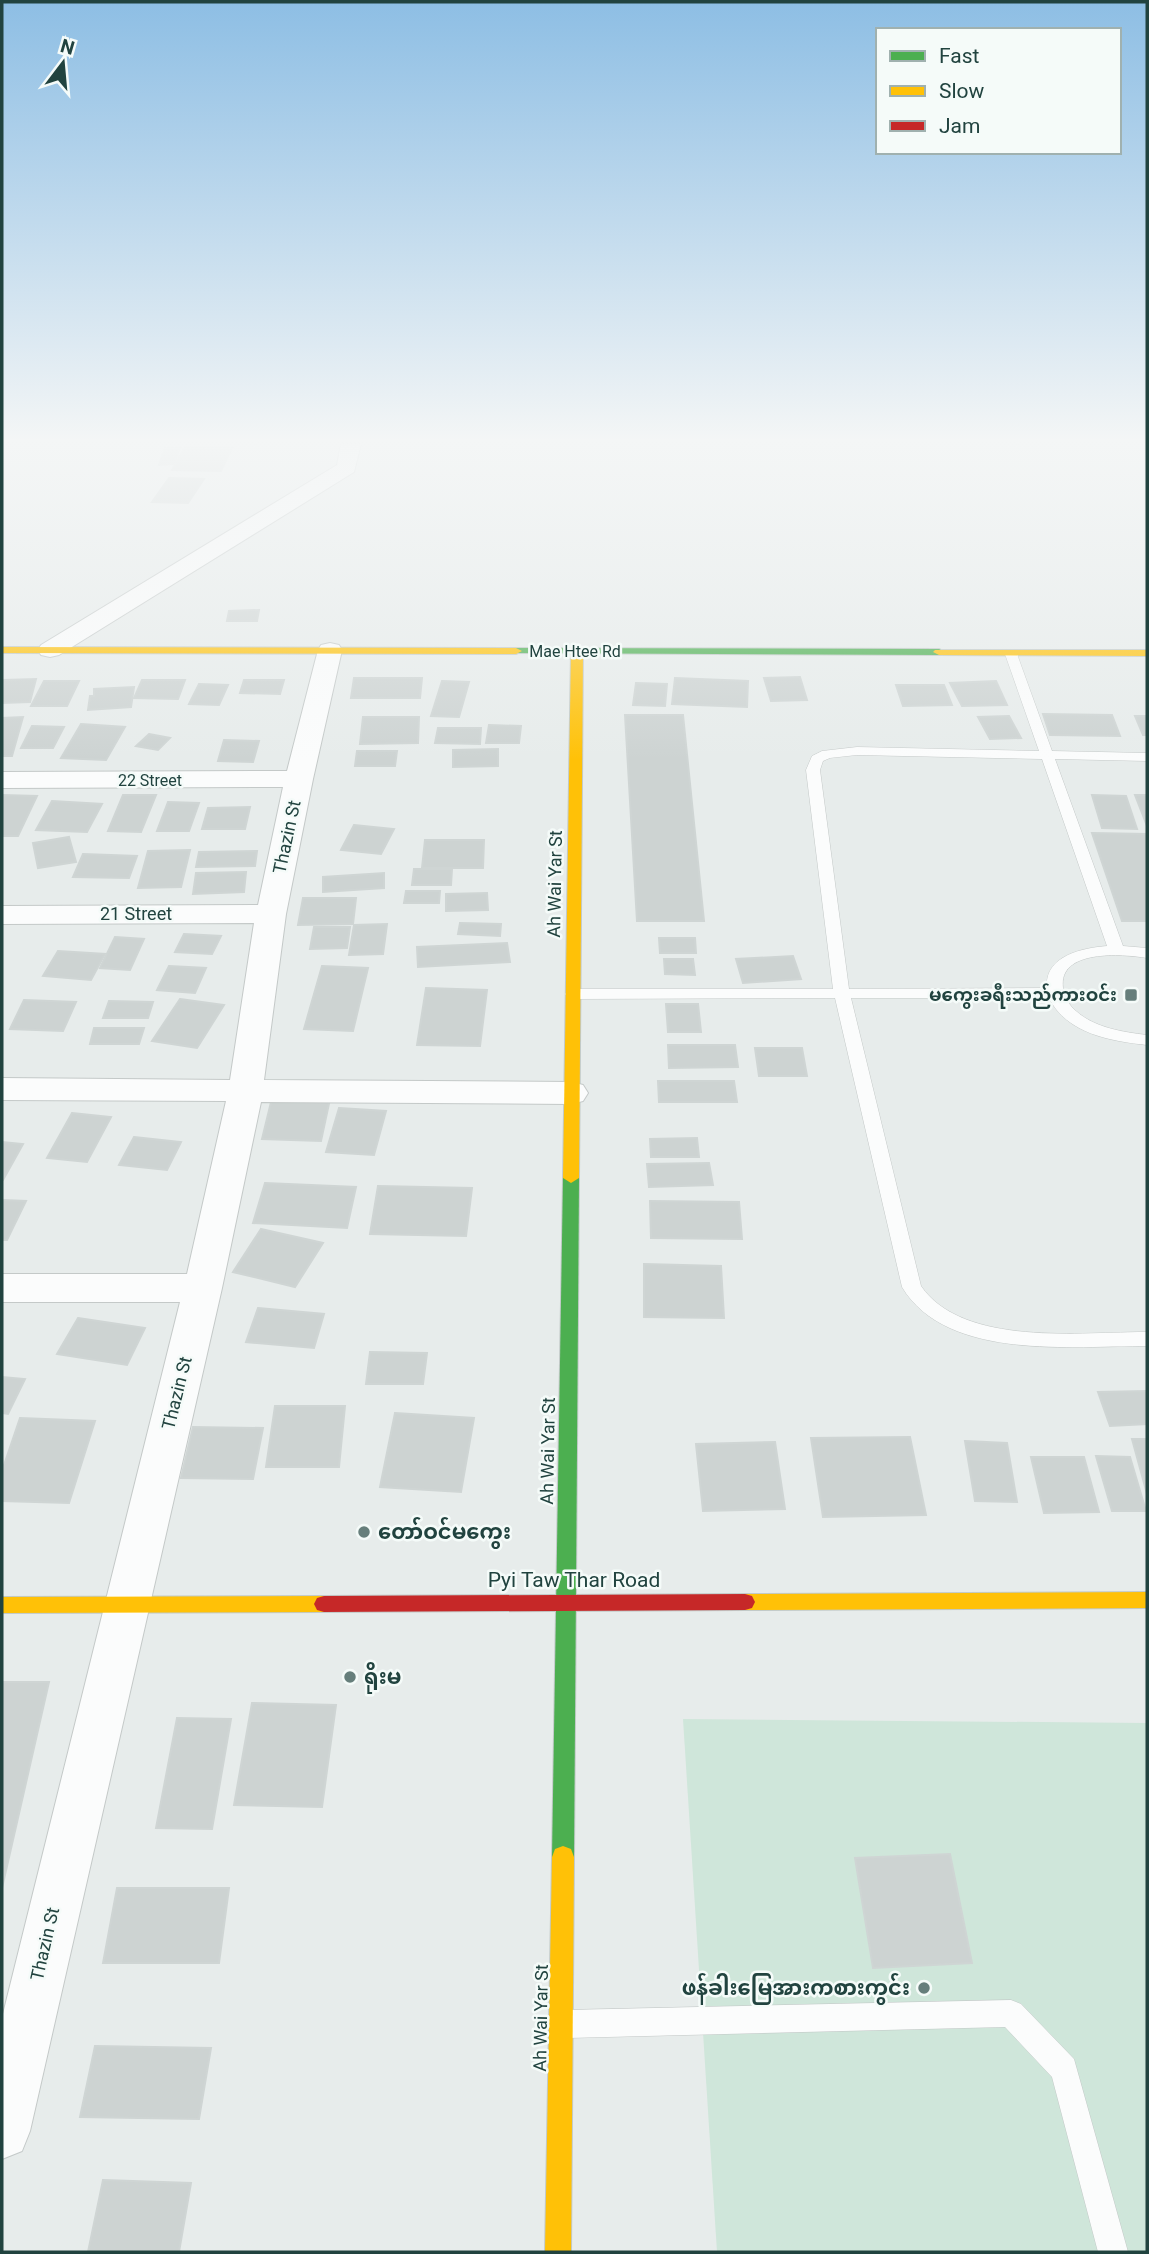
<svg xmlns="http://www.w3.org/2000/svg" width="1149" height="2254" font-family="Roboto,'Noto Sans Myanmar',sans-serif">
<rect width="100%" height="100%" fill="#e7eceb"/>
<polygon fill="#cfe6da" points="683,1719 1147,1723 1147,2252 717,2252"/>
<g fill="#cdd3d2" stroke="#cfd5d4" stroke-width="2">
<polygon points="185,447 232,448 221,471 172,470"/>
<polygon points="165,448 180,448 174,464 159,465"/>
<polygon points="169,478 204,479 188,503 152,502"/>
<polygon points="259,610 257,621 227,621 229,611"/>
<polygon points="800,677 807,700 771,701 764,678"/>
<polygon points="354,678 422,678 420,698 351,698"/>
<polygon points="675,678 748,681 747,707 672,704"/>
<polygon points="36,679 30,702 2,703 4,680"/>
<polygon points="142,680 185,680 178,699 134,698"/>
<polygon points="244,680 284,680 280,694 240,693"/>
<polygon points="44,681 79,681 67,706 31,706"/>
<polygon points="442,681 469,682 459,717 431,716"/>
<polygon points="996,681 1007,705 962,706 950,683"/>
<polygon points="636,683 667,684 665,706 633,705"/>
<polygon points="199,684 228,685 219,705 189,704"/>
<polygon points="896,685 944,685 952,705 903,706"/>
<polygon points="134,687 131,707 88,710 90,696 94,696 94,689"/>
<polygon points="1043,714 1112,715 1120,736 1050,735"/>
<polygon points="625,715 683,715 704,921 637,921"/>
<polygon points="1009,716 1021,738 990,739 978,717"/>
<polygon points="1135,716 1147,716 1147,735 1143,735"/>
<polygon points="23,717 12,756 2,756 2,718"/>
<polygon points="363,717 419,717 418,743 360,744"/>
<polygon points="81,724 125,727 106,760 61,758"/>
<polygon points="489,725 521,726 519,743 486,743"/>
<polygon points="32,726 64,727 53,748 21,748"/>
<polygon points="438,728 481,728 480,744 435,743"/>
<polygon points="149,734 170,738 158,750 136,746"/>
<polygon points="224,740 259,741 253,762 218,761"/>
<polygon points="498,749 498,766 453,767 453,750"/>
<polygon points="357,751 397,751 395,766 355,766"/>
<polygon points="2,795 37,796 18,836 2,836"/>
<polygon points="123,795 156,795 141,832 108,831"/>
<polygon points="1092,795 1126,796 1137,829 1102,828"/>
<polygon points="1135,795 1147,795 1147,826"/>
<polygon points="52,801 102,804 87,832 36,830"/>
<polygon points="168,802 199,803 189,831 157,831"/>
<polygon points="250,807 245,829 202,829 208,808"/>
<polygon points="354,825 394,829 381,854 341,850"/>
<polygon points="1092,833 1147,834 1147,921 1122,921"/>
<polygon points="69,837 76,862 38,868 33,843"/>
<polygon points="425,840 484,840 483,868 422,868"/>
<polygon points="190,850 181,887 138,888 148,851"/>
<polygon points="257,851 255,866 196,867 199,852"/>
<polygon points="83,854 137,856 129,878 73,877"/>
<polygon points="414,869 452,869 451,885 412,885"/>
<polygon points="246,872 244,892 193,894 196,873"/>
<polygon points="384,873 384,888 323,892 323,877"/>
<polygon points="406,891 440,891 439,903 404,903"/>
<polygon points="487,893 488,910 446,911 446,894"/>
<polygon points="303,898 356,898 353,924 298,925"/>
<polygon points="460,923 501,924 500,936 458,934"/>
<polygon points="387,924 383,954 349,955 354,925"/>
<polygon points="314,927 350,927 347,948 310,949"/>
<polygon points="184,934 221,936 212,954 175,952"/>
<polygon points="115,937 144,939 130,970 100,968"/>
<polygon points="659,938 695,938 696,953 660,953"/>
<polygon points="507,943 510,962 418,967 417,947"/>
<polygon points="58,951 105,954 91,980 43,976"/>
<polygon points="793,956 801,979 743,983 736,959"/>
<polygon points="664,959 693,959 695,975 665,974"/>
<polygon points="169,966 206,968 195,993 157,990"/>
<polygon points="322,966 368,968 353,1031 304,1029"/>
<polygon points="426,988 487,990 480,1046 417,1045"/>
<polygon points="180,999 224,1005 197,1048 152,1041"/>
<polygon points="24,1000 76,1002 63,1031 10,1029"/>
<polygon points="109,1001 153,1002 148,1018 103,1018"/>
<polygon points="666,1004 698,1004 701,1032 668,1032"/>
<polygon points="94,1028 144,1028 139,1044 90,1044"/>
<polygon points="668,1045 735,1045 738,1067 669,1068"/>
<polygon points="755,1048 802,1048 807,1076 759,1076"/>
<polygon points="658,1081 734,1081 737,1102 659,1102"/>
<polygon points="272,1098 330,1099 321,1141 262,1139"/>
<polygon points="339,1108 386,1111 374,1155 326,1152"/>
<polygon points="72,1113 111,1117 87,1162 47,1158"/>
<polygon points="134,1137 181,1142 167,1170 119,1165"/>
<polygon points="697,1138 699,1157 651,1157 650,1139"/>
<polygon points="2,1142 23,1144 3,1180 2,1180"/>
<polygon points="709,1163 713,1185 649,1187 647,1164"/>
<polygon points="265,1183 356,1187 347,1228 253,1223"/>
<polygon points="378,1186 472,1188 466,1236 370,1234"/>
<polygon points="2,1200 26,1201 7,1240 2,1240"/>
<polygon points="650,1201 739,1202 742,1239 651,1238"/>
<polygon points="261,1229 323,1243 295,1287 233,1272"/>
<polygon points="644,1264 721,1266 724,1318 644,1317"/>
<polygon points="258,1308 324,1314 314,1348 246,1342"/>
<polygon points="78,1318 145,1328 127,1365 57,1354"/>
<polygon points="370,1352 427,1353 423,1384 366,1384"/>
<polygon points="2,1377 25,1379 8,1414 2,1413"/>
<polygon points="1147,1391 1147,1424 1110,1426 1098,1392"/>
<polygon points="275,1406 345,1406 339,1467 266,1467"/>
<polygon points="395,1413 474,1418 461,1492 380,1487"/>
<polygon points="20,1418 95,1421 69,1503 2,1501 2,1471"/>
<polygon points="193,1427 263,1428 253,1479 181,1478"/>
<polygon points="910,1437 926,1515 823,1517 811,1438"/>
<polygon points="1132,1439 1147,1439 1147,1494"/>
<polygon points="965,1441 1007,1443 1017,1502 975,1501"/>
<polygon points="775,1442 785,1509 703,1511 696,1444"/>
<polygon points="1096,1456 1130,1457 1146,1511 1112,1511"/>
<polygon points="1031,1457 1084,1457 1099,1512 1044,1513"/>
<polygon points="2,1682 49,1682 2,1888"/>
<polygon points="252,1703 336,1705 322,1807 234,1805"/>
<polygon points="177,1718 231,1719 212,1829 156,1828"/>
<polygon points="950,1854 972,1963 873,1968 855,1858"/>
<polygon points="117,1888 229,1888 219,1963 103,1963"/>
<polygon points="95,2046 211,2048 199,2119 80,2117"/>
<polygon points="103,2180 191,2183 179,2252 88,2252"/>
</g>
<g fill="none" stroke-linecap="round" stroke-linejoin="round">
<defs>
<g id="lane">
<path d="M 1011,650 L 1017,654 L 1052,751 L 1147,753 L 1147,761 L 1055,759 L 1123,946 L 1147,948 L 1147,958 C 1122,954 1058,949 1063,988 C 1064,997 1069,1005 1076,1011 C 1095,1028 1123,1032 1147,1035 L 1147,1045 C 1111,1041 1067,1034 1049,998 L 851,998 L 921,1286 C 963,1347 1082,1332 1147,1332 L 1147,1346 C 1073,1346 946,1361 902,1287 L 835,998 L 573,999 L 565,994 L 573,989 L 833,989 L 806,770 L 812,756 L 822,751 L 857,747 L 1039,751 L 1005,654 ZM 857,755 L 1042,759 L 1107,946 C 1082,948 1044,956 1047,988 L 849,989 L 820,770 L 823,761 L 830,758 Z"/>
<polygon points="1011,2000 1021,2004 1074,2059 1128,2252 1098,2252 1052,2077 1005,2027 568,2038 558,2034 554,2024 558,2014 568,2010"/>
</g>
<g id="street">
<polygon points="341,444 361,444 354,472 59,655 50,657 41,655 38,650 41,645 337,465"/>
<polygon points="330,643 339,645 342,650 313,779 286,914 264,1080 571,1082 583,1085 588,1093 583,1101 571,1104 261,1102 222,1288 30,2131 22,2151 2,2159 2,2018 180,1302 2,1302 2,1274 187,1274 226,1101 2,1100 2,1078 230,1080 254,923 2,924 2,906 258,905 283,787 2,788 2,772 287,771 318,650 321,645"/>
</g>
<g id="fast">
<polygon points="516,648 939,649 945,652 939,655 512,653 510,651"/>
<polygon points="571,1173 579,1178 574,1857 571,1865 563,1868 555,1865 552,1857 563,1178"/>
</g>
<g id="slow">
<polygon points="2,647 516,648 522,651 516,654 2,653"/>
<polygon points="577,647 583,650 579,1178 571,1183 563,1178 571,650"/>
<polygon points="935,650 1147,650 1147,656 939,655 933,652"/>
<polygon points="1147,1592 1147,1608 745,1610 738,1608 735,1602 738,1596 745,1594"/>
<polygon points="324,1596 331,1598 334,1604 331,1610 324,1612 2,1613 2,1597"/>
<polygon points="563,1846 571,1849 574,1857 571,2252 545,2252 552,1857 555,1849"/>
</g>
<polygon id="jam" points="745,1594 752,1596 755,1602 752,1608 745,1610 324,1612 317,1610 314,1604 317,1598 324,1596"/>
</defs>
<use href="#lane" stroke="#c4c9c8" stroke-width="1"/>
<use href="#street" stroke="#c4c9c8" stroke-width="2"/>
<use href="#fast" stroke="#c2cac8" stroke-width="2"/>
<use href="#slow" stroke="#c2cac8" stroke-width="2"/>
<use href="#jam" stroke="#c2cac8" stroke-width="2"/>
<use href="#lane" fill="#fbfcfc" fill-rule="evenodd"/>
<use href="#street" fill="#fbfcfc" fill-rule="evenodd"/>
<use href="#fast" fill="#4caf50" fill-rule="evenodd"/>
<use href="#slow" fill="#ffc107" fill-rule="evenodd"/>
<use href="#jam" fill="#c62828" fill-rule="evenodd"/>
</g>
<linearGradient id="sky" x2="0" y2="1"><stop stop-color="#8dbee4"/><stop offset="0.58" stop-color="#f4f6f6"/><stop offset="1" stop-color="#f4f6f6" stop-opacity="0"/></linearGradient>
<rect width="1149" height="760" fill="url(#sky)"/>
<g fill="#667e7b" stroke="#f5fbf9" stroke-width="2.5">
<rect x="1124" y="988" width="14" height="14" rx="3.5"/>
<circle cx="364" cy="1532" r="7"/>
<circle cx="350" cy="1677" r="7"/>
<circle cx="924" cy="1988" r="7"/>
</g>
<g text-anchor="middle" stroke-width="5" stroke-linejoin="round" paint-order="stroke">
<g font-size="16" fill="#21433f" stroke="#f5fbf9">
<text x="575" y="657">Mae Htee Rd</text>
<text x="150" y="786">22 Street</text>
</g>
<g font-size="18" fill="#21433f" stroke="#f5fbf9">
<text transform="translate(287 837) rotate(-78)" y="6">Thazin St</text>
<text transform="translate(555 884) rotate(-89)" y="6">Ah Wai Yar St</text>
<text x="136" y="920">21 Street</text>
<text transform="translate(177 1393) rotate(-76)" y="6">Thazin St</text>
<text transform="translate(548 1451) rotate(-89)" y="6">Ah Wai Yar St</text>
<text transform="translate(45 1944) rotate(-77)" y="6">Thazin St</text>
<text transform="translate(541 2018) rotate(-89)" y="6">Ah Wai Yar St</text>
</g>
<g font-size="18" font-weight="bold" fill="#21433f" stroke="#f5fbf9" text-anchor="end">
<text x="1117" y="1001">မကွေးခရီးသည်ကားဝင်း</text>
</g>
<g font-size="21" font-weight="bold" fill="#21433f" stroke="#f5fbf9" text-anchor="start">
<text x="378" y="1539">တော်ဝင်မကွေး</text>
<text x="364" y="1684">ရိုးမ</text>
<text x="910" y="1995" text-anchor="end">ဖန်ခါးမြေအားကစားကွင်း</text>
</g>
<g font-size="21" fill="#21433f" stroke="#f5fbf9">
<text x="574" y="1587">Pyi Taw Thar Road</text>
</g>
</g>
<rect width="1149" height="2254" fill="none" stroke="#21433f" stroke-width="7"/>
<rect x="876" y="28" width="245" height="126" fill="#f5fbf9" stroke="#a0b1af" stroke-width="2"/>
<rect x="890" y="51" width="35" height="10" fill="#4caf50" stroke="#a0b1af" stroke-width="2"/>
<text x="939" y="63" font-size="21" fill="#21433f">Fast</text>
<rect x="890" y="86" width="35" height="10" fill="#ffc107" stroke="#a0b1af" stroke-width="2"/>
<text x="939" y="98" font-size="21" fill="#21433f">Slow</text>
<rect x="890" y="121" width="35" height="10" fill="#c62828" stroke="#a0b1af" stroke-width="2"/>
<text x="939" y="133" font-size="21" fill="#21433f">Jam</text>
<g transform="translate(63 63) rotate(16)" stroke="#f5fbf9" stroke-width="5" paint-order="stroke">
<path d="M0-5L12 26L0 18L-12 26Z" fill="#21433f"/>
<text y="-10" font-size="19" font-weight="bold" text-anchor="middle" fill="#21433f">N</text>
</g>
</svg>
